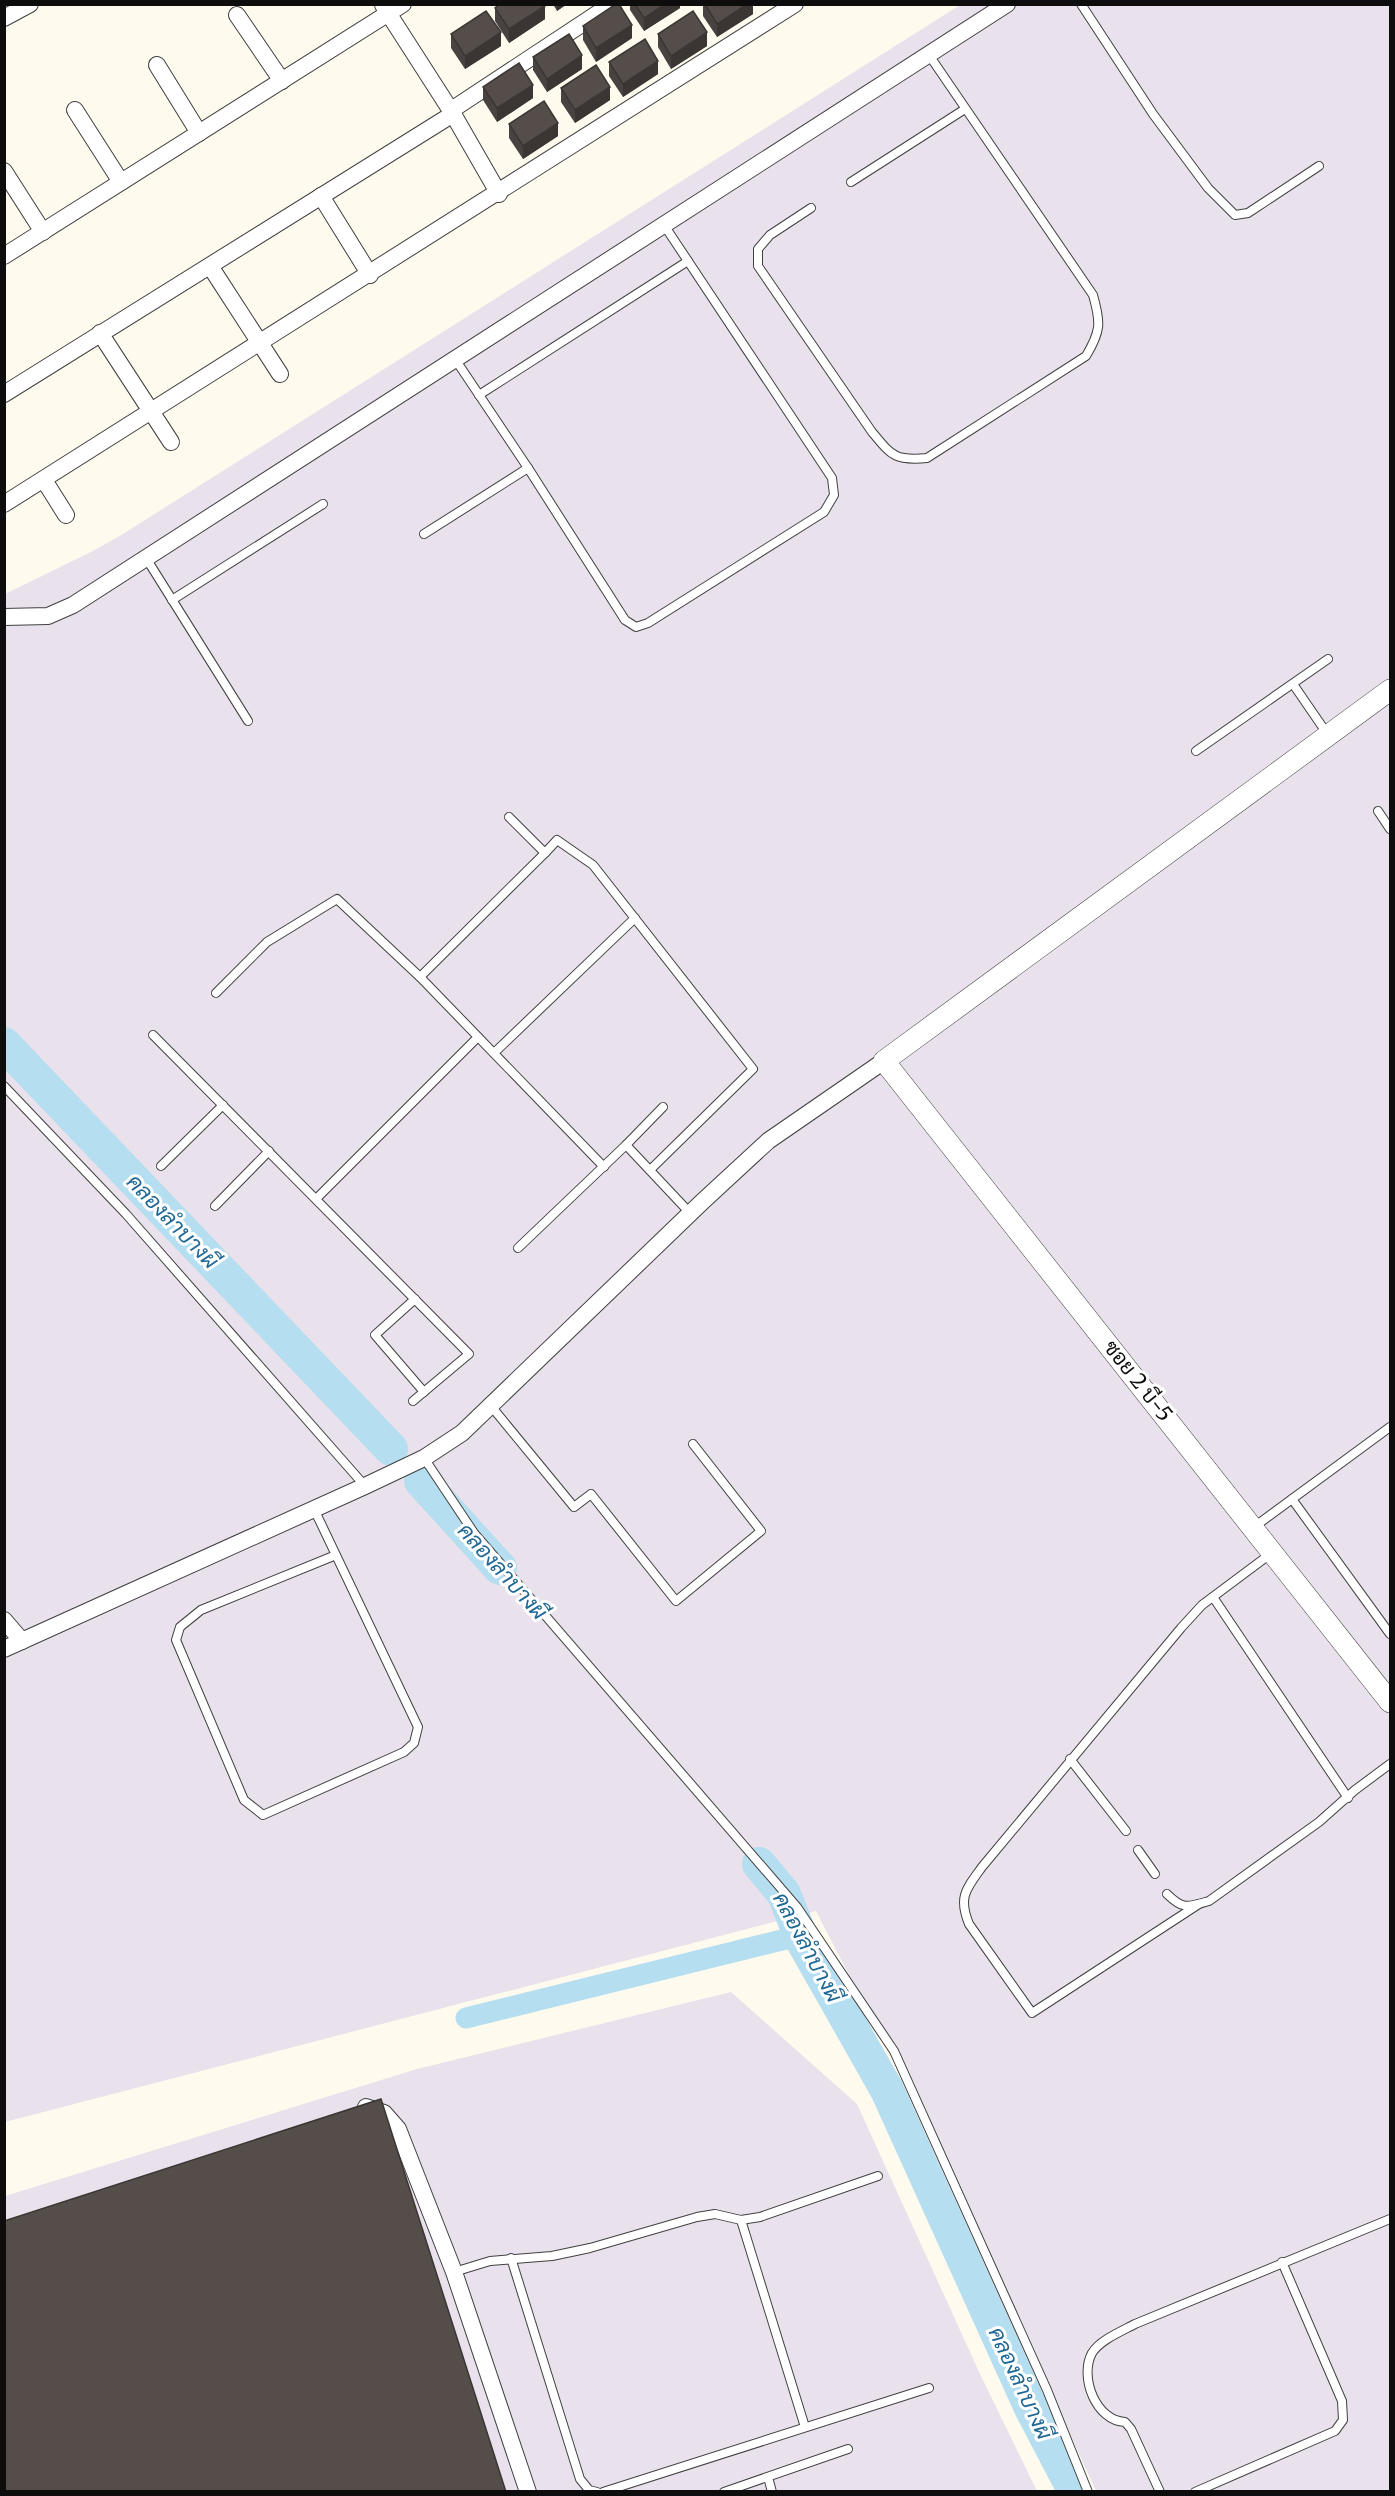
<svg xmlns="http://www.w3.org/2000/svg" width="1395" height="2496" font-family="Merriweather,Sarabun,serif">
<rect width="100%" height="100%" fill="#fefaee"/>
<g fill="#e9e1eb">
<polygon points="960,5 1390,5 1390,2491 1096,2491 950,2171 816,1911 5,2122 5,594 93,551 123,534"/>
<polygon points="731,1992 857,2104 980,2374 1037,2491 5,2492 5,2196 417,2069"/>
</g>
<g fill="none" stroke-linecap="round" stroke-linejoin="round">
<polyline stroke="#b6def1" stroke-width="21" points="466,2018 786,1939 802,1940"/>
<g stroke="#b6def1" stroke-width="34">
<polyline points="4,1044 391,1449"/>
<polyline points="421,1481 500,1568"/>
<polyline points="759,1864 784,1894 802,1940 887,2090 1031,2408 1075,2492"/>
</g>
<defs>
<g id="service">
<polyline points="1081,4 1153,114 1208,188 1235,215 1248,213 1319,166"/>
<polyline points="851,182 965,109"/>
<path d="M 811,208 L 770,235 L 758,249 L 758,266 L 872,432 C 892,456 895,461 927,458 L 1086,356 C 1101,331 1101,323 1093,295 L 929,55"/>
<polyline points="455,359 528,468 625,620 636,627 648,623 824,512 834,495 832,478 664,225"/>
<polyline points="479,395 688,261"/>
<polyline points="424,534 528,468"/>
<polyline points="146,558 248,721"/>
<polyline points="172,600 323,504"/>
<polyline points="1293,684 1328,735"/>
<polyline points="1196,751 1328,659"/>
<polyline points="1378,811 1390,829"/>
<polyline points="509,817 545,853 557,840 593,865 753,1069 650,1170"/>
<polyline points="420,977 545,853"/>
<polyline points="216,993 267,942 337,899 420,977 604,1167"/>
<polyline points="153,1035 469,1354 413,1401"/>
<polyline points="494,1053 635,918"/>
<polyline points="4,1086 126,1214 365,1486"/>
<polyline points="626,1145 690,1213"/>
<polyline points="161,1166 223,1105"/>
<polyline points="316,1199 478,1037"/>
<polyline points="215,1206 269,1151"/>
<polyline points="518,1248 626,1145 663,1107"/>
<polyline points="415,1299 375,1335 424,1392"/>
<polyline points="491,1406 574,1507 591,1494 676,1601 761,1531 693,1444"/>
<polyline points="424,1458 474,1533 797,1907 894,2051 1047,2390 1088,2492"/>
<polyline points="1292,1499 1390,1634"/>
<polyline points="314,1509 418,1727 414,1743 404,1752 263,1815 244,1800 176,1640 180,1627 201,1610 336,1555"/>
<polyline points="1254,1527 1390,1427"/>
<polyline points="1213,1597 1348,1798"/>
<polyline points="1070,1759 1126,1831"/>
<polyline points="1138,1850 1155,1874"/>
<path d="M 1167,1894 C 1183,1910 1188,1907 1209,1901 L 1319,1822 L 1355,1790 L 1390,1764"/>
<path d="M 1199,1904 L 1032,2013 L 969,1924 C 958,1897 966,1889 982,1867 L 1181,1628 L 1202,1605 L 1273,1552"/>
<polyline points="741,2220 805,2427"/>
<polyline points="511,2258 580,2479 589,2490 597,2492"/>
<polyline points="454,2272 490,2261 552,2256 590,2248 697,2217 715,2214 741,2220 760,2217 878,2176"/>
<polyline points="768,2477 772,2492"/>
<polyline points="603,2492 929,2388"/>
<polyline points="724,2492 848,2449"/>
<path d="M 1160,2492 L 1131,2429 L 1125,2422 C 1096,2421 1079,2377 1092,2353 C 1100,2340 1122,2331 1135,2324 L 1390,2219"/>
<polyline points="1195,2492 1335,2431 1343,2420 1342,2401 1282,2262"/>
</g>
<g id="minor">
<polyline points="383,5 453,114 499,194"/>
<polyline points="237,15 282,81"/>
<polyline points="4,18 30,4"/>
<polyline points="157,65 199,133"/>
<polyline points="75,110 121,182"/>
<polyline points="450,111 612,4"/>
<polyline points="4,171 43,232"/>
<polyline points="321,196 370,275"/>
<polyline points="4,256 403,4"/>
<polyline points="210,266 280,374"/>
<polyline points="100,333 171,442"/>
<polyline points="4,394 453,114"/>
<polyline points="44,480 66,515"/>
<polyline points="4,504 795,4"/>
<polyline points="4,617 48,616 73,605 1007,4"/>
<polyline points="4,1620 22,1641"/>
<polyline points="4,1649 365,1486 424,1458 462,1433 702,1202 768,1141 884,1061"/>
<polyline points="366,2107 384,2113 398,2129 454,2272 528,2492"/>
</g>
<polyline id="tertiary" points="1390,690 884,1061 1390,1702"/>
</defs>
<use href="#service" stroke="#404040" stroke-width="10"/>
<use href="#minor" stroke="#404040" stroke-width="18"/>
<use href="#tertiary" stroke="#404040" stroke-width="22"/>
<use href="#service" stroke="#fff" stroke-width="8"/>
<use href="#minor" stroke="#fff" stroke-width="16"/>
<use href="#tertiary" stroke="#fff" stroke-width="21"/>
</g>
<g fill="#484240">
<polygon points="553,4 567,4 557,11"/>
<polygon points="630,4 680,4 680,8 644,31 630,10"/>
<polygon points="703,4 753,4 753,14 717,37 703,16"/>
<polygon points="495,8 545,19 509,43 495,21"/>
<polygon points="583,26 632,38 596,62 583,40"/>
<polygon points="451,34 501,46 465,69 451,48"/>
<polygon points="658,34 707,46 671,69 658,47"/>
<polygon points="533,57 582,69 547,92 533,70"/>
<polygon points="609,62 658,74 623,97 609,76"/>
<polygon points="483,87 533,98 497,122 483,100"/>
<polygon points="561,88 610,100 575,123 561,102"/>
<polygon points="509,124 558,136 523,159 509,138"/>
</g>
<g fill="#3b3634">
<polygon points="557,4 567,4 557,11"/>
<polygon points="665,4 680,4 680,8 644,31 644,18"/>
<polygon points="747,4 753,4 753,14 717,37 717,24"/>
<polygon points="545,6 545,19 509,43 509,29"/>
<polygon points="632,25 632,38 596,62 596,48"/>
<polygon points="501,32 501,46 465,69 465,56"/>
<polygon points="707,32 707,46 671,69 671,56"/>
<polygon points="582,55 582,69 547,92 547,79"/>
<polygon points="658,61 658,74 623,97 623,84"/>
<polygon points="533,85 533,98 497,122 497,108"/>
<polygon points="610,87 610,100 575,123 575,110"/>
<polygon points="558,123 558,136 523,159 523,146"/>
</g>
<g fill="#544d4a" stroke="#3b3634" stroke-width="1.5">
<polygon points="500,4 544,4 545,6 509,29 495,8"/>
<polygon points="616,4 619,4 632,25 596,48 583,26"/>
<polygon points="635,4 665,4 644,18"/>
<polygon points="705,4 747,4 717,24"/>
<polygon points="486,11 501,32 465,56 451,34"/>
<polygon points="693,11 707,32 671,56 658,34"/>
<polygon points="569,34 582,55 547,79 533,57"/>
<polygon points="645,39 658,61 623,84 609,62"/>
<polygon points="519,63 533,85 497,108 483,87"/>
<polygon points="596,65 610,87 575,110 561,88"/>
<polygon points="544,101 558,123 523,146 509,124"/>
<polygon points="381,2099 506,2492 4,2492 4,2221"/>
</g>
<g text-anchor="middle" stroke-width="6" stroke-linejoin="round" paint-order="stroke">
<g font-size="21" fill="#0d0d0d" stroke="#fff">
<text transform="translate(1138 1381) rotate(52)" y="7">ซอย 2 บี-5</text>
</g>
<g font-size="22" font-style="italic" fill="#206895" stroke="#fff">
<text transform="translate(173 1221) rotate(46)" y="8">คลองลำบางผี</text>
<text transform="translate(503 1571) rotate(48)" y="8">คลองลำบางผี</text>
<text transform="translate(808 1947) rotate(62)" y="8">คลองลำบางผี</text>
<text transform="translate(1021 2383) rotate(65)" y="8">คลองลำบางผี</text>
</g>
</g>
<rect width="1395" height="2496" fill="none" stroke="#0d0d0d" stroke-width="12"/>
</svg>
